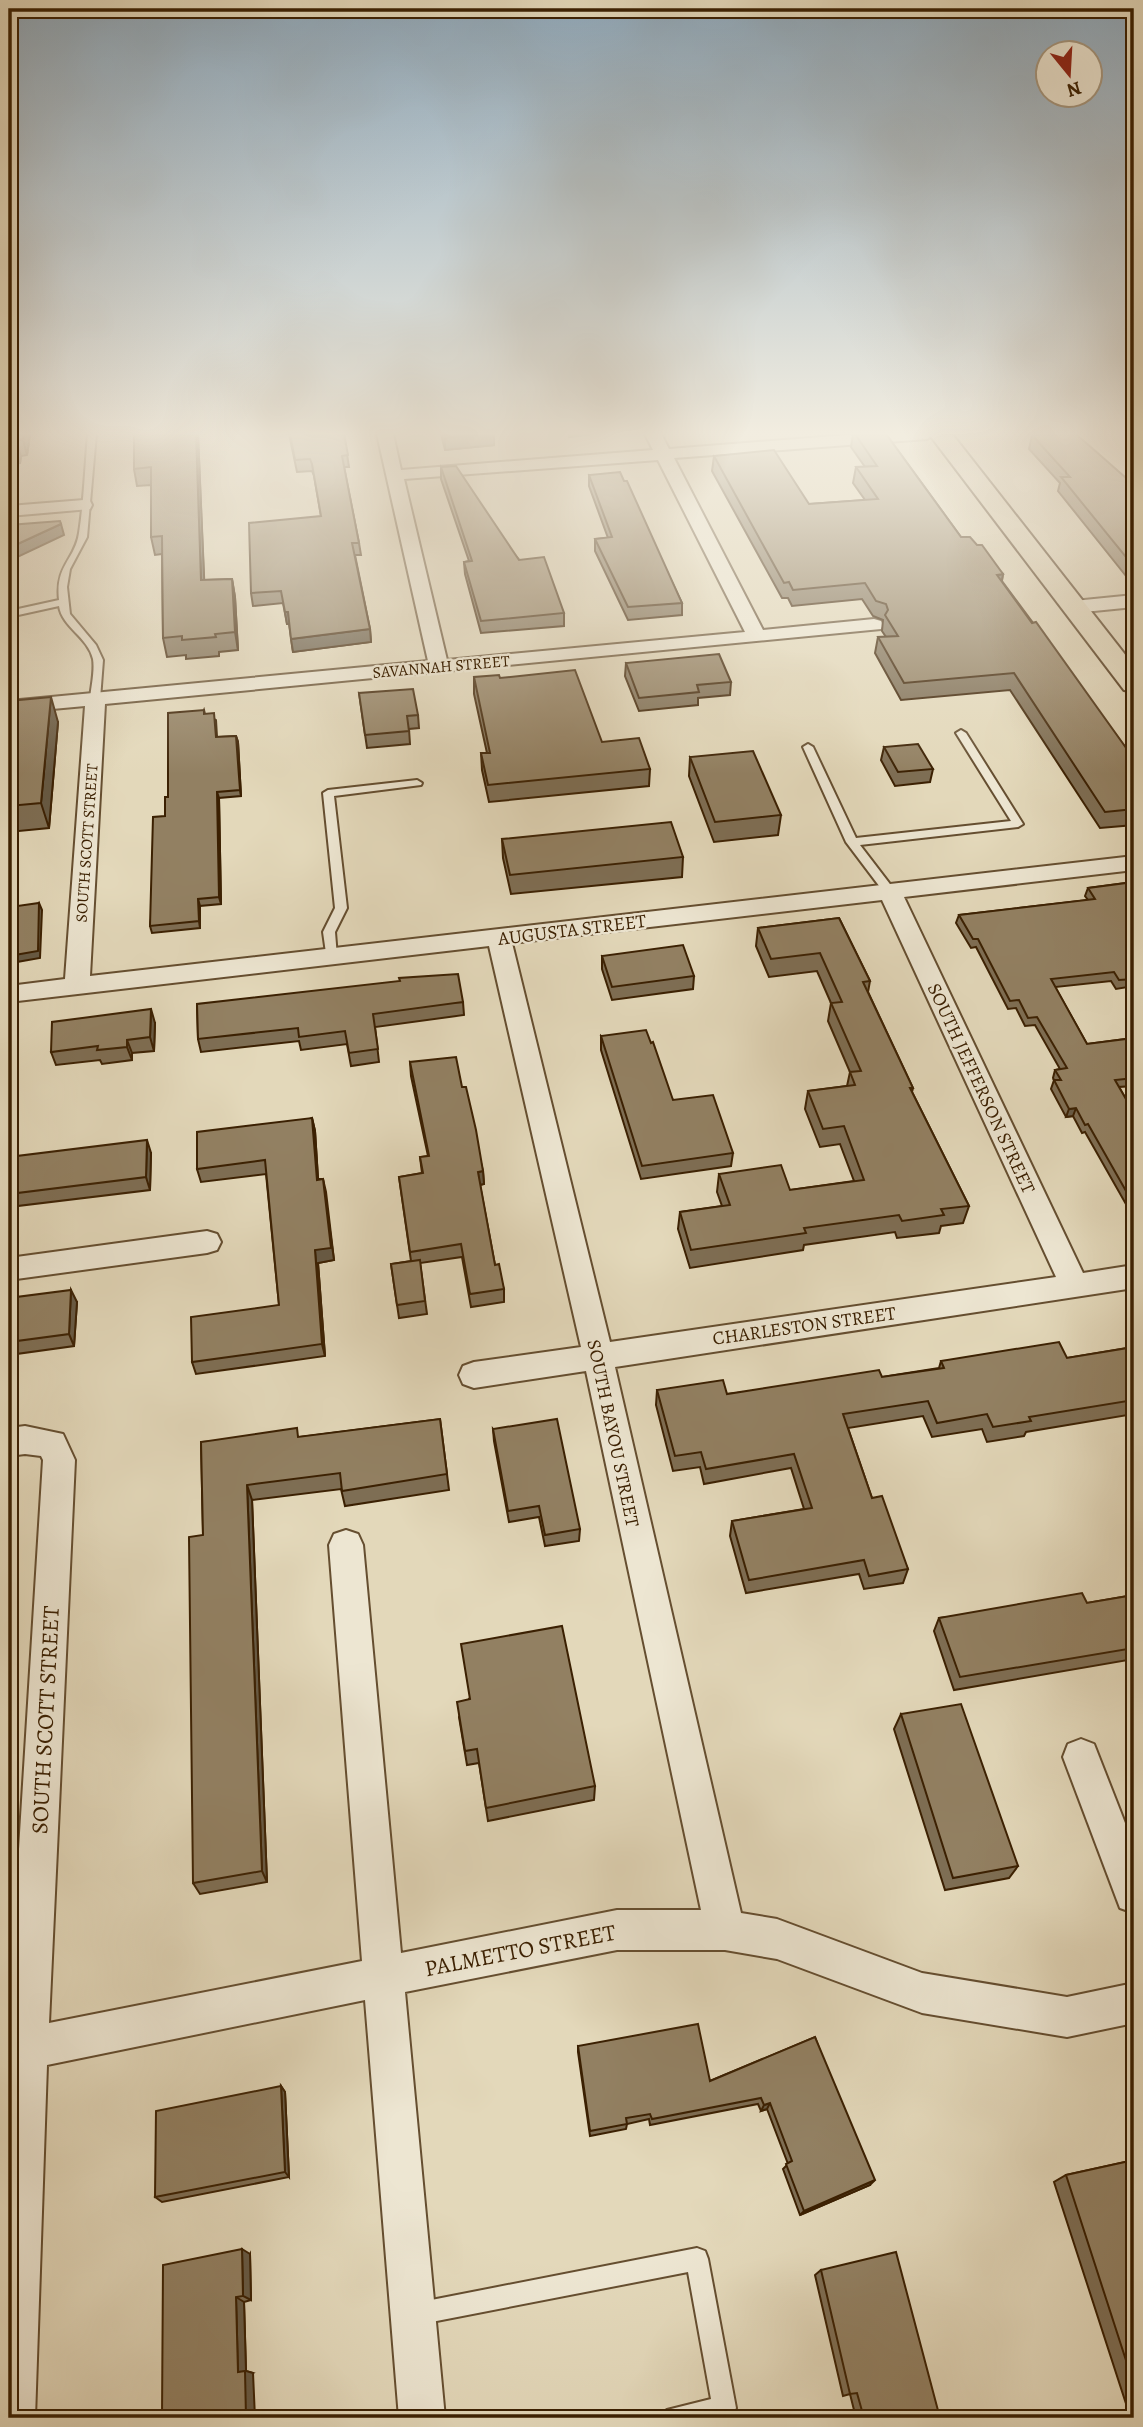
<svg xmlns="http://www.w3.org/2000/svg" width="1143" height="2427" font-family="Alegreya,serif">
<rect width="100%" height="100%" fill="#e3d8ba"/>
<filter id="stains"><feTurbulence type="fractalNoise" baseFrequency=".00286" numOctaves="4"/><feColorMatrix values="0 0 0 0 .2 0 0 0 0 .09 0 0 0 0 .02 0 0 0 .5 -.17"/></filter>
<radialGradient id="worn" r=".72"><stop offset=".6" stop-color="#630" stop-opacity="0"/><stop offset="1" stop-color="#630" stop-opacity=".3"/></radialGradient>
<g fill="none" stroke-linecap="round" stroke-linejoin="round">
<defs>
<g id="lane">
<path d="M 88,434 L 96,434 L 87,537 L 70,569 L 67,587 L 70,614 L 96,645 L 103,660 L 100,699 L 95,702 L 90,699 C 91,687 95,671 93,659 C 88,637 62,627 59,606 L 9,617 L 9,611 L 59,600 C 55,565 75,560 79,533 C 84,501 85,467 88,434 Z"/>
<polygon points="961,730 966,733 1023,824 1018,827 860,845 896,892 890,896 886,895 846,842 803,747 808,744 813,747 856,838 1011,821 956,733"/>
<polygon points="417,780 422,783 421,785 334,796 347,908 335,932 337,957 331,961 327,960 323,932 335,908 323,793 328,790"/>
<polygon points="697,2248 705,2251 708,2259 736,2408 732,2416 727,2418 663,2418 667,2410 711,2399 688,2272 416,2325 408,2322 405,2314 408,2306 416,2303"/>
</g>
<g id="street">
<path d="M 377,434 L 393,434 L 401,470 L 653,450 L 645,434 L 661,434 L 669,449 L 860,434 L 935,434 L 927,439 L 674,458 L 763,630 L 874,619 L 881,621 L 883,625 L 881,629 L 105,704 L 90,976 L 1134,856 L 1134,870 L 904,897 L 1083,1273 L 1134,1265 L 1134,1288 L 615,1367 L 741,1913 L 777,1919 L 922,1973 L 1067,1997 L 1134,1983 L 1134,2023 L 1067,2037 L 922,2013 L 777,1959 L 725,1950 L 617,1950 L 405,1992 L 445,2418 L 399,2418 L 365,2000 L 47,2065 L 35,2418 L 9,2418 L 9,2011 L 43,1460 L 41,1456 L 25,1454 L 9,1456 L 9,1428 L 25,1426 L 63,1434 L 75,1460 L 49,2023 L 362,1961 L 329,1545 L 334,1534 L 346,1530 L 358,1534 L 363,1545 L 401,1953 L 617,1910 L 701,1910 L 586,1371 L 474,1388 L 463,1384 L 459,1375 L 463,1366 L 474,1362 L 581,1347 L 489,946 L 9,1002 L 9,986 L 65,979 L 85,706 L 9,713 L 9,701 L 428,661 ZM 658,460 L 745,632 L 447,660 L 404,479 ZM 882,900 L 1056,1277 L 610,1342 L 512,943 Z"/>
<polygon points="84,500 90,501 92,505 90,509 9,516 9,506"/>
<polygon points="1134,595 1134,607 1074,613 1065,607 1074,601"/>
<polygon points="207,1231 217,1234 221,1242 217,1250 207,1253 9,1280 9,1258"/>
<polygon points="1081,1739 1094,1744 1134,1846 1134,1913 1120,1908 1063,1757 1068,1744"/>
</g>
<polygon id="primary" points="929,434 952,434 1134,666 1134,692 1124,690"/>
</defs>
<use href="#lane" stroke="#654e30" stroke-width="4"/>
<use href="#street" stroke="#654e30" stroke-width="4"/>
<use href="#primary" stroke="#3b2002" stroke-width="4"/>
<use href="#lane" fill="#ede6d2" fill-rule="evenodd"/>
<use href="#street" fill="#ede6d2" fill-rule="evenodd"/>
<use href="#primary" fill="#e3d8ba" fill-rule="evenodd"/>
</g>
<g fill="#7e6e54" stroke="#3b2002" stroke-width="2">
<polygon points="9,434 30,434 27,455 21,456 20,463 9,464"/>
<polygon points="134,434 198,434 204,580 232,579 235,597 238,650 219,652 219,656 186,659 186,655 167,657 163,638 162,554 155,555 151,537 151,485 137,486 134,469"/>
<polygon points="289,434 344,434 349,467 344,467 359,543 361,555 355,555 370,629 371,642 293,652 289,624 287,624 283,603 253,606 251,593 321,516 314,476 312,471 297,472"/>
<polygon points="441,434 494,434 494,445 445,450"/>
<polygon points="853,434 886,434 961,537 977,545 1003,574 1002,581 1134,759 1134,825 1100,828 1010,690 901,700 875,653 878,637 886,637 882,631 883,620 873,616 862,599 792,606 788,598 782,598 712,471 714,456 809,504 865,500 853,483 856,467 865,467 851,447"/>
<polygon points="1032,435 1134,485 1134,586 1058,491 1060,483 1029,449"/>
<polygon points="441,467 564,613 564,626 481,633 465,574 464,562 469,561 441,479"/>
<polygon points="589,475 624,481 682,603 682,615 628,620 595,551 595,539 608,538 589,486"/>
<polygon points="626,663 731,682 730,695 698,698 698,705 639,711 625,676"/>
<polygon points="474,677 500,678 602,742 650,769 649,786 489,802 482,770 481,753 487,753 474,694"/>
<polygon points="359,693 418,715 419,728 409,729 410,744 367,748"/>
<polygon points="9,701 58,722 49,828 9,832"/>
<polygon points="204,710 205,714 216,720 217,737 236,736 238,742 241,796 219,798 221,904 200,906 200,928 152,933 150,926 168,797"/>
<polygon points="884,747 933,769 930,782 895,786 881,760"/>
<polygon points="690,757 781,815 778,835 714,842 689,776"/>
<polygon points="502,839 683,857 682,877 511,894 503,858"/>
<polygon points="1134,882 1134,986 1116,989 1111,981 1055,987 1087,1044 1134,1038 1134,1086 1119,1087 1134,1113 1134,1205 1127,1206 1085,1132 1082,1133 1073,1116 1066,1117 1051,1089 1054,1080 1053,1078 1055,1070 1060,1069 1035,1025 1025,1026 1016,1008 1008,1009 976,947 971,948 956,923 959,915 1088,900 1085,896 1088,888"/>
<polygon points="839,918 870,981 868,992 913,1088 912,1092 969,1206 963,1223 941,1226 939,1233 897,1238 895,1232 804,1245 803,1250 690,1268 678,1229 680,1212 722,1206 717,1192 719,1174 790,1190 854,1181 840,1144 820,1147 805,1109 808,1091 847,1086 850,1072 828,1021 831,1003 817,971 769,977 756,946 758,928"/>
<polygon points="602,956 694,976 693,989 612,1000 602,969"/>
<polygon points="463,1002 464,1015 375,1027 379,1062 351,1066 347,1044 301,1050 299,1041 201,1052 198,1039 197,1004"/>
<polygon points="155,1023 154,1051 132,1053 132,1060 102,1064 100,1060 56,1065 51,1052"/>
<polygon points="601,1036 733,1153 731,1166 641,1179 601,1050"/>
<polygon points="410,1062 462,1087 483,1171 484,1184 480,1185 495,1265 504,1289 504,1302 471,1307 462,1257 420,1263 427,1314 399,1318 391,1264 411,1261 399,1177 422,1173 420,1157 428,1156 411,1076"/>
<polygon points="312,1118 315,1131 318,1179 323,1179 326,1192 334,1260 318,1263 325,1356 196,1374 192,1362 279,1305 266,1174 201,1182 197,1169"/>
<polygon points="151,1153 150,1190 9,1207 9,1157"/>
<polygon points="9,1298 77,1302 74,1346 9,1355"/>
<polygon points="1134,1334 1134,1414 1026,1432 1024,1436 987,1442 982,1429 932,1437 923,1416 848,1428 872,1498 908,1569 903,1583 864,1589 859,1574 746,1593 730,1536 732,1521 804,1509 791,1468 704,1484 700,1467 673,1471 656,1405 657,1390 727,1394 882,1377 939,1368 941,1361 1067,1358 1127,1348"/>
<polygon points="440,1419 449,1490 345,1506 341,1489 252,1500 267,1882 200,1894 193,1883 203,1535 201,1442 300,1437"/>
<polygon points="493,1429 580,1529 579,1541 545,1546 539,1517 509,1522 494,1441"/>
<polygon points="1134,1595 1134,1659 954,1690 934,1631 939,1618 1087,1603"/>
<polygon points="469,1699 595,1786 594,1800 488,1821 479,1763 467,1765 459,1717"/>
<polygon points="901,1714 1018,1866 1009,1878 945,1890 894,1729"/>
<polygon points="815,2037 870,2185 800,2215 783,2169 788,2164 767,2109 761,2111 758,2104 650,2125 649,2119 627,2124 626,2129 590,2136 578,2052 578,2046 710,2081"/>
<polygon points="281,2086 285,2092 289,2177 162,2202 155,2197"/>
<polygon points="1134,2160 1134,2416 1130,2416 1054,2182 1066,2175"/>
<polygon points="250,2254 251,2300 244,2302 246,2371 253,2373 162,2418"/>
<polygon points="821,2270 940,2418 856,2418 850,2394 843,2396 815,2275"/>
</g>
<g fill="#665a45" stroke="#3b2002" stroke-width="2">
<polygon points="24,434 30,434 27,455 23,440"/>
<polygon points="196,434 198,434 205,598 201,580"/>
<polygon points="479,434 494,434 494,445 445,450 445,438"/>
<polygon points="569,434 594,434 569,437"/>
<polygon points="16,440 21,456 20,463 15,447"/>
<polygon points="61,524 64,535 9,561 9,548"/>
<polygon points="1003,574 1000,590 997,575"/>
<polygon points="232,579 235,597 238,650 235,632"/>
<polygon points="285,612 288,612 290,624 287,624"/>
<polygon points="370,629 371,642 293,652 291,639"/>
<polygon points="9,630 12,641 9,668"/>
<polygon points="51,697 58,722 49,828 41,803"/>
<polygon points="236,736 238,742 241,796 240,790"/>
<polygon points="217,792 219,798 221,904 219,897"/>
<polygon points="198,899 200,906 200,928 199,921"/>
<polygon points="39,903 42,910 40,958 11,963 9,956"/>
<polygon points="151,1009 155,1023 154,1051 150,1037"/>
<polygon points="127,1040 132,1053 132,1060 127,1047"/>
<polygon points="1076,1108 1073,1116 1066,1117 1069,1109"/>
<polygon points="312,1118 315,1131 319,1193 317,1180"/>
<polygon points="147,1140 151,1153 150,1190 146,1177"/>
<polygon points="483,1171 484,1184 479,1185 478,1172"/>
<polygon points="323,1179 334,1260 318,1263 325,1356 322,1344 315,1250"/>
<polygon points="71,1290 77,1302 74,1346 69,1334"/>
<polygon points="247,1485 252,1500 267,1882 262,1871"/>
<polygon points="281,2086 285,2092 289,2177 285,2172"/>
<polygon points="770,2103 767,2109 761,2111 764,2105"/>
<polygon points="875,2180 870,2185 800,2215 804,2211"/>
<polygon points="242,2249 250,2254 251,2300 243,2296"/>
<polygon points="236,2297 244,2302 246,2371 253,2373 255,2418 246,2418 238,2372"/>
</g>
<g fill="#928062" stroke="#3b2002" stroke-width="2">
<polygon points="9,434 24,434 23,440 16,440 15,447 9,448"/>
<polygon points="134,434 196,434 201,580 232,579 235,632 215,634 216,637 182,640 182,636 163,638 162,536 151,537 151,467 134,469"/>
<polygon points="290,434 344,434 348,455 342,456 359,543 352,543 370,629 291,639 288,612 285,612 281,591 251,593 249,523 321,516 312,464 310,459 295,460"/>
<polygon points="444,434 479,434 445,438"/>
<polygon points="855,434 886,434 961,537 970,537 977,545 982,545 1003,574 997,575 1032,623 1036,622 1134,759 1134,809 1105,812 1014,673 904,683 878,637 898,636 885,615 888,610 886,604 876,601 865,583 793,590 789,582 784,583 714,456 774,450 809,504 878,499 856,467 877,466"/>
<polygon points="1043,434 1076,434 1134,485 1134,567 1061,477 1070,477 1032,435"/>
<polygon points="456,466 519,560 544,557 564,613 481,621 464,562 472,561 441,467"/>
<polygon points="620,472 624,481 627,481 682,603 628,607 595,539 612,537 589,475"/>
<polygon points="60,521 61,524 9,548 9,525"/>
<polygon points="719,654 731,682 697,685 699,692 639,698 626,663"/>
<polygon points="575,670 602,742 639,738 650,769 488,785 481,753 490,753 474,677 499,675 500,678"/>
<polygon points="413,689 418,715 407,716 409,731 365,735 359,693"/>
<polygon points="51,697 41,803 9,806 9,701"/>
<polygon points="204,710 204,714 214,713 216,737 236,736 240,790 217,792 219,897 198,899 199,921 150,926 153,817 165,816 165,797 168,797 168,713"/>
<polygon points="918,744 933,769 898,772 884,747"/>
<polygon points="753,751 781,815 715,822 690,757"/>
<polygon points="671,822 683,857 510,875 502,839"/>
<polygon points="1134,882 1134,979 1119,980 1114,972 1051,979 1087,1044 1134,1038 1134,1078 1115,1080 1134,1113 1134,1198 1130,1198 1088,1124 1085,1125 1076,1108 1069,1109 1054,1080 1061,1080 1055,1070 1067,1068 1037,1017 1028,1018 1019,1000 1010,1001 978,939 973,939 959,915 1095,899 1088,888"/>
<polygon points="39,903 38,951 9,956 10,907"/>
<polygon points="839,918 870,981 863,982 913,1088 910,1088 969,1206 941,1209 944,1215 902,1221 899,1215 804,1228 806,1233 691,1250 680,1212 730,1205 719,1174 781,1165 790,1190 864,1180 844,1126 823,1129 808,1091 855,1085 850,1072 861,1071 831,1003 842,1002 820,953 771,959 758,928"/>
<polygon points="683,945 694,976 612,987 602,956"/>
<polygon points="458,974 463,1002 373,1014 378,1049 349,1053 345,1031 299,1037 298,1028 198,1039 197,1004 400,981 399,978"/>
<polygon points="151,1009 150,1037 127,1040 127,1047 97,1050 98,1046 51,1052 52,1022"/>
<polygon points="646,1030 651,1043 653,1042 673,1100 713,1095 733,1153 642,1166 601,1036"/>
<polygon points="456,1057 462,1087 466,1087 476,1130 483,1171 478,1172 495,1265 499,1264 504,1289 470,1294 461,1244 410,1252 399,1177 423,1173 420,1157 429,1156 410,1062"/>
<polygon points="312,1118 317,1180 323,1179 331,1248 315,1250 322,1344 192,1362 191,1317 279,1305 265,1160 197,1169 197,1132"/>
<polygon points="147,1140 146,1177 9,1194 9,1157"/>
<polygon points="420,1260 425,1301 397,1305 391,1264"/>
<polygon points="71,1290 69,1334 9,1342 9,1298"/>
<polygon points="1059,1342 1067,1358 1134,1347 1134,1400 1029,1417 1031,1421 993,1427 987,1414 937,1423 928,1401 843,1414 872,1498 882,1496 908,1569 869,1576 864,1560 749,1580 732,1521 812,1508 794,1454 706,1469 701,1452 675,1456 657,1390 723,1380 727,1394 879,1370 882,1377 944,1368 941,1361"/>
<polygon points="440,1419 447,1474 342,1491 340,1473 247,1485 262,1871 193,1883 189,1537 203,1535 201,1442 297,1428 298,1437"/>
<polygon points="557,1419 580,1529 545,1535 539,1506 508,1511 493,1429"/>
<polygon points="1082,1593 1087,1603 1134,1595 1134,1648 960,1677 939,1618"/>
<polygon points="562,1626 595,1786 486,1808 477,1749 465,1751 457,1702 470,1699 461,1644"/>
<polygon points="961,1704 1018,1866 953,1878 901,1714"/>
<polygon points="698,2024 710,2081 815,2037 875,2180 804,2211 786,2164 792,2161 770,2103 764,2105 761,2098 652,2119 650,2114 626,2118 627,2124 590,2131 578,2046"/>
<polygon points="281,2086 285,2172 155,2197 156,2111"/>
<polygon points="1134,2160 1134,2385 1066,2175"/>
<polygon points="242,2249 243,2296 236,2297 238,2372 245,2371 246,2418 162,2418 163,2265"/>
<polygon points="896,2252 940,2418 864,2418 857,2393 850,2394 821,2270"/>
</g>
<linearGradient id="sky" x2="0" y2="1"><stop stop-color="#8fa9bc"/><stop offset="0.56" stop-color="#f2ede0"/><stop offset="1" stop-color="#f2ede0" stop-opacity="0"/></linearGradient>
<rect width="1143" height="774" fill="url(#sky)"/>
<g text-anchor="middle" stroke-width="5" stroke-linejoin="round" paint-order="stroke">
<g font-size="16" fill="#3b2002" stroke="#ede6d2">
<text transform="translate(441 666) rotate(-5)" y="6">SAVANNAH STREET</text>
<text transform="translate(86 843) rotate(-86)" y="6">SOUTH SCOTT STREET</text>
</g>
<g font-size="19" fill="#3b2002" stroke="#ede6d2">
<text transform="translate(572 929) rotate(-7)" y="7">AUGUSTA STREET</text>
<text transform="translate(982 1088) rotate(65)" y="7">SOUTH JEFFERSON STREET</text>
<text transform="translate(804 1325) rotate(-8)" y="7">CHARLESTON STREET</text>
<text transform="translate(614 1433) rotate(78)" y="7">SOUTH BAYOU STREET</text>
</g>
<g font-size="23" fill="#3b2002" stroke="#ede6d2">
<text transform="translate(45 1720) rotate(-87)" y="8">SOUTH SCOTT STREET</text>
<text transform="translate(520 1950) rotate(-11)" y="8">PALMETTO STREET</text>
</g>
</g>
<rect width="1143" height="2427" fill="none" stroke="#e3d8ba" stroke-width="35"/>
<rect x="10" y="10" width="1122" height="2406" fill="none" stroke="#3b2002" stroke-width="3.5"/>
<rect x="18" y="18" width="1108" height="2392" fill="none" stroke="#3b2002" stroke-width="2"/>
<g transform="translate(1069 74) rotate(162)"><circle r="33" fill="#ede6d2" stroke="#a6977f" stroke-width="2"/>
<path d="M0-5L12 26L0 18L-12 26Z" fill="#8f2418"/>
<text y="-10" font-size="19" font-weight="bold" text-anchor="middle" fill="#3b2002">N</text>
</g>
<rect width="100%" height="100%" filter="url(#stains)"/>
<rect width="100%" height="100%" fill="url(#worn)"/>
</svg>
